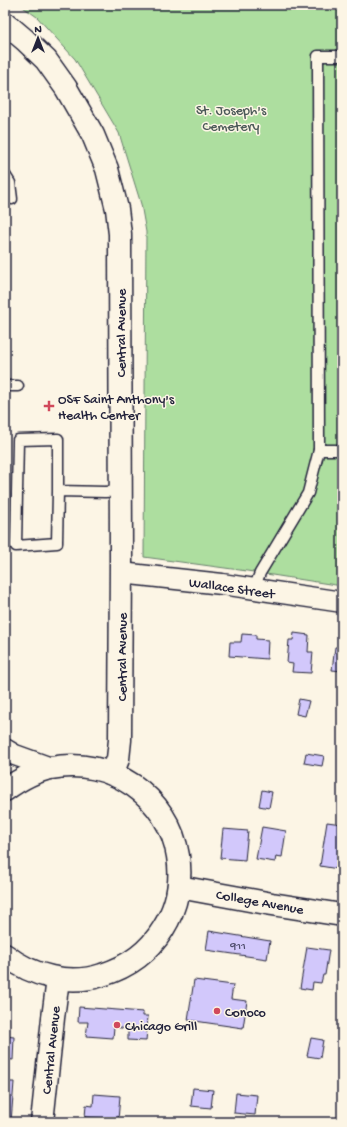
<svg xmlns="http://www.w3.org/2000/svg" width="347" height="1127" font-family="'Gochi Hand',sans-serif">
<rect width="100%" height="100%" fill="#fcf5e5"/>
<filter id="ink" filterUnits="userSpaceOnUse"><feTurbulence type="fractalNoise" baseFrequency=".025" numOctaves="2"/><feDisplacementMap in="SourceGraphic" scale="8" xChannelSelector="R" yChannelSelector="G"/><feConvolveMatrix kernelMatrix="1 2 1 2 8 2 1 2 1" color-interpolation-filters="sRGB"/></filter>
<g filter="url(#ink)">
<polygon fill="#adde9f" stroke="#68806d" points="20,5 342,5 342,586 247,571 144,557 146,232 141,204 119,133 75,59 37,17"/>
<g fill="#d2c8fb" stroke="#22223b">
<polygon points="5,481 8,481 9,500 5,500"/>
<polygon points="294,633 309,635 308,652 313,652 311,673 292,672 293,664 287,663 289,640 293,640"/>
<polygon points="242,634 256,635 256,639 268,640 267,659 229,656 230,642 241,642"/>
<polygon points="335,647 342,647 342,671 332,670"/>
<polygon points="299,699 309,701 305,716 296,714"/>
<polygon points="306,753 324,756 322,766 304,763"/>
<polygon points="262,790 272,792 269,808 259,806"/>
<polygon points="327,822 342,824 342,846 338,869 320,866"/>
<polygon points="262,827 286,831 282,857 276,856 275,862 256,859"/>
<polygon points="223,829 248,831 245,860 220,858"/>
<polygon points="209,931 270,941 267,959 206,950"/>
<polygon points="307,947 329,950 325,975 323,975 321,983 313,982 312,990 300,988"/>
<polygon points="194,980 233,985 231,999 247,1001 243,1028 188,1020"/>
<polygon points="79,1007 143,1012 143,1016 148,1016 146,1041 128,1040 128,1029 114,1027 113,1038 86,1036 88,1022 78,1022"/>
<polygon points="5,1036 14,1037 13,1060 5,1059"/>
<polygon points="311,1038 323,1040 320,1058 307,1056"/>
<polygon points="5,1082 14,1082 11,1122 5,1121"/>
<polygon points="193,1088 213,1090 211,1108 191,1106"/>
<polygon points="236,1093 257,1095 255,1115 234,1113"/>
<polygon points="94,1094 120,1096 118,1120 85,1117 86,1105 93,1106"/>
</g>
<g fill="none" stroke-linecap="round" stroke-linejoin="round">
<defs>
<g id="lane">
<polyline points="342,56 318,56 319,450 342,450"/>
<polyline points="5,175 10,183 12,199"/>
<polyline points="5,386 18,386"/>
<polyline points="58,491 57,543 16,546 18,440 58,439 58,491 105,492 121,491"/>
<polyline points="254,589 260,573 308,493 319,450"/>
</g>
<g id="street">
<polyline points="121,573 222,584 342,602"/>
<polyline points="5,749 15,755 51,768"/>
</g>
<g id="secondary">
<polyline points="5,23 25,40 46,60 66,88 93,135 107,169 117,209 120,234 121,558 120,740 118,759 112,774"/>
<path d="M 5,790 C 19,780 34,771 51,768 C 110,756 169,797 178,856 C 182,881 177,907 163,929 C 149,952 128,967 102,975 C 69,986 32,976 5,955"/>
<polyline points="179,887 272,904 342,915"/>
<polyline points="42,1122 53,1018 58,979"/>
</g>
</defs>
<use href="#lane" stroke="#22223b" stroke-width="13"/>
<use href="#street" stroke="#22223b" stroke-width="23"/>
<use href="#secondary" stroke="#22223b" stroke-width="25"/>
<use href="#lane" stroke="#fcf5e5" stroke-width="10"/>
<use href="#street" stroke="#fcf5e5" stroke-width="20"/>
<use href="#secondary" stroke="#fcf5e5" stroke-width="22"/>
</g>
</g>
<g fill="#d1495b" stroke="#fcf5e5" stroke-width="1.5">
<path d="M47 400h4v4h4v4h-4v4h-4v-4h-4v-4h4z"/>
<circle cx="217" cy="1011" r="4"/>
<circle cx="117" cy="1025" r="4"/>
</g>
<g text-anchor="middle" stroke-width="3" stroke-linejoin="round" paint-order="stroke">
<g font-size="12" fill="#4e4c6b">
<text x="238" y="949">911</text>
</g>
<g font-size="14" fill="#4c5a59" stroke="#fcf5e5">
<text x="231" y="114">St. Joseph's<tspan x="231" dy="16">Cemetery</tspan></text>
</g>
<g font-size="14" fill="#22223b" stroke="#fcf5e5">
<text transform="translate(120 333) rotate(-90)" y="5">Central Avenue</text>
<text transform="translate(232 587) rotate(8)" y="5">Wallace Street</text>
<text transform="translate(121 657) rotate(-90)" y="5">Central Avenue</text>
<text transform="translate(260 901) rotate(10)" y="5">College Avenue</text>
<text transform="translate(50 1050) rotate(-84)" y="5">Central Avenue</text>
</g>
<g font-size="14" fill="#22223b" stroke="#fcf5e5" text-anchor="start">
<text x="58" y="403">OSF Saint Anthony's<tspan x="58" dy="16">Health Center</tspan></text>
<text x="225" y="1016">Conoco</text>
<text x="125" y="1030">Chicago Grill</text>
</g>
</g>
<rect width="347" height="1127" fill="none" stroke="#fcf5e5" stroke-width="20"/>
<rect x="10" y="10" width="327" height="1107" fill="none" stroke="#22223b" stroke-width="1.5" filter="url(#ink)"/>
<g transform="translate(38 38)" stroke="#fcf5e5" stroke-width="3" paint-order="stroke">
<path d="M0-3L7 15L0 10L-7 15Z" fill="#22223b"/>
<text y="-6" font-size="11" font-weight="bold" text-anchor="middle" fill="#22223b">N</text>
</g>
</svg>
